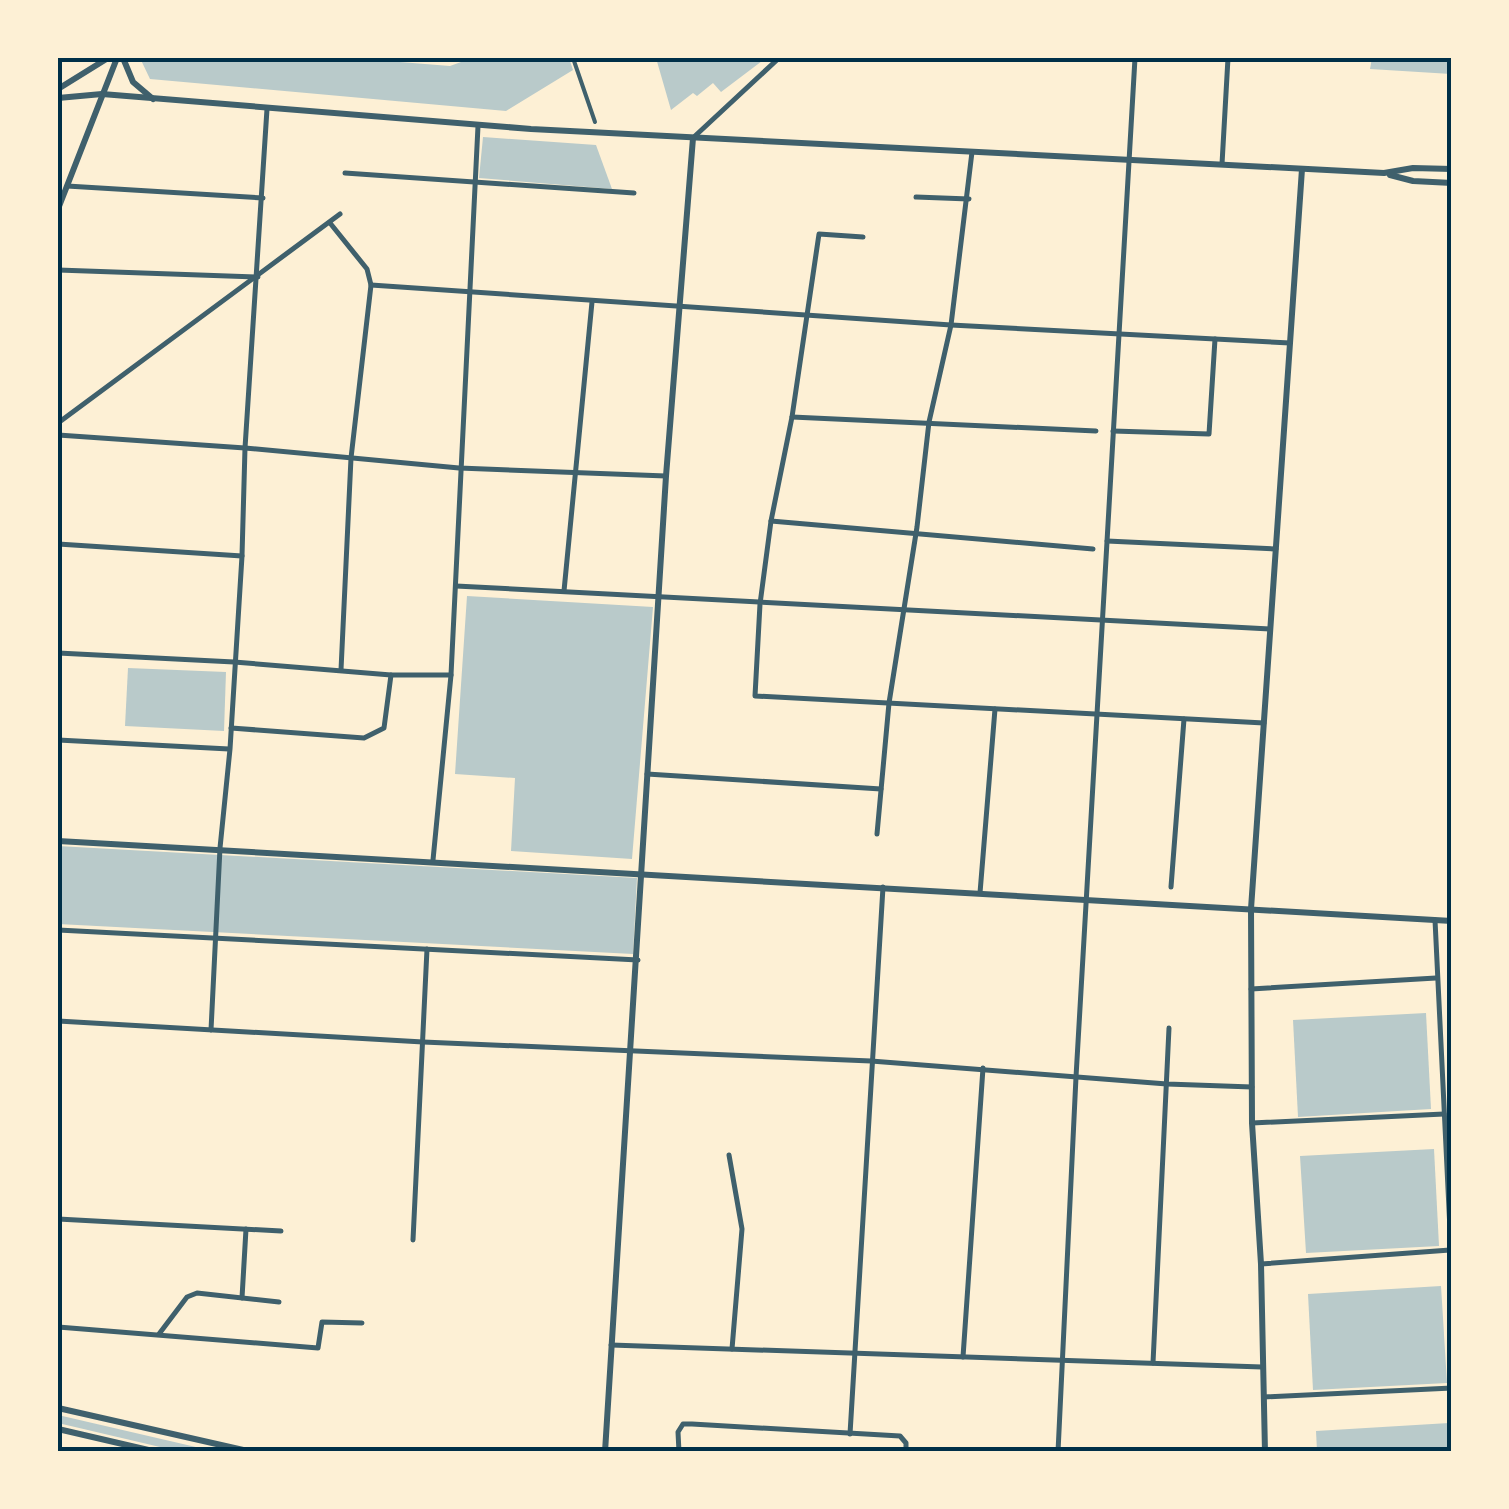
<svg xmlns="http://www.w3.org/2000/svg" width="1509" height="1509" font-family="'Work Sans',sans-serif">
<rect width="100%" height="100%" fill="#fdf0d5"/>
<g fill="#b9caca">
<polygon points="140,58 350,58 450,66 472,58 569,58 573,70 506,111 150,79"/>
<polygon points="656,58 766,58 721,92 713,83 697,96 693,93 671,110"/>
<polygon points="1372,58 1451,58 1451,74 1370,69"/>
<polygon points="483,137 596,145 612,189 479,178"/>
<polygon points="467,596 653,607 632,859 511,851 515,778 455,774"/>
<polygon points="128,668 226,672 224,731 125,726"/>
<polygon points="58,846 637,878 633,954 58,924"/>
<polygon points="1426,1013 1431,1109 1298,1117 1293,1020"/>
<polygon points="1434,1149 1439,1246 1306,1253 1300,1156"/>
<polygon points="1441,1286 1447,1383 1313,1390 1308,1294"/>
<polygon points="58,1415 213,1451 177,1451 58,1423"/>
<polygon points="1449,1423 1451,1451 1317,1451 1316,1431"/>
</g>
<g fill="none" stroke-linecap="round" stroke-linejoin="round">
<polyline stroke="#3f606c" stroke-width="4" points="573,58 595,122"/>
<g stroke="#3f606c" stroke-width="5">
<polyline points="695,136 779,58"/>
<polyline points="1222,164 1228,58"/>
<polyline points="345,173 634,193"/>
<polyline points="67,186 263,198"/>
<polyline points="916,197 969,199"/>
<polyline points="330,223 367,269 371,285 351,458 341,670"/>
<polyline points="863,237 819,234 792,417 771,521 760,604 755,696 1264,723"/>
<polyline points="58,270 258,277"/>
<polyline points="371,285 951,325 1290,343"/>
<polyline points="792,417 1096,431"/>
<polyline points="58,423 340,214"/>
<polyline points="1113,431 1209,434 1215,339"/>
<polyline points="58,435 245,448 459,468 666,476"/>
<polyline points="771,521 1093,549"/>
<polyline points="1107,541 1276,549"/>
<polyline points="58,544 242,556"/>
<polyline points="456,586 1270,629"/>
<polyline points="564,591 592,302"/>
<polyline points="58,653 234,662 391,675 451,675"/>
<polyline points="231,728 364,738 384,728 391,675"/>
<polyline points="58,740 229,749"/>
<polyline points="647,774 881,789"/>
<polyline points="877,834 889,703 917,527 929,422 951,325 972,152"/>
<polyline points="433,860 451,675 478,126"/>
<polyline points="1171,887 1184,719"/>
<polyline points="980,893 995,709"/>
<polyline points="1435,920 1452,1271"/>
<polyline points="58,930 638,960"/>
<polyline points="1251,989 1436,978"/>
<polyline points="58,1021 423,1042 871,1061 1167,1084 1252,1087"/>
<polyline points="211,1030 220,848 230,749 242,556 245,448 267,109"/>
<polyline points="1252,1123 1444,1114"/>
<polyline points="729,1155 742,1229 732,1349"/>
<polyline points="58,1219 281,1231"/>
<polyline points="413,1240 427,949"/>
<polyline points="1261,1264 1450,1250"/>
<polyline points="242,1298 246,1229"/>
<polyline points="58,1327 318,1348 322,1322 362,1323"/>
<polyline points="159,1334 187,1297 197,1293 279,1302"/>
<polyline points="611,1345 1262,1367"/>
<polyline points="963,1357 983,1068"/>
<polyline points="1153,1363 1169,1028"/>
<polyline points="1264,1397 1452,1388"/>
<polyline points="850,1434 883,887"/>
<polyline points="679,1452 678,1432 683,1424 692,1424 900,1436 906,1443 906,1452"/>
<polyline points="1058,1452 1076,1077 1135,58"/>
</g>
<g stroke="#3f606c" stroke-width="6">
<polyline points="123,58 133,82 153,99"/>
<polyline points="58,89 108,58"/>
<polyline points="58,98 102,94 531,129 1384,173 1413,168 1452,169"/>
<polyline points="1390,175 1413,181 1452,183"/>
<polyline points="58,209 117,58"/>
<polyline points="58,841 1452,921"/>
<polyline points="58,1408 252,1452"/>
<polyline points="58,1429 157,1452"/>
<polyline points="605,1452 666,476 693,138"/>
<polyline points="1265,1452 1261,1264 1252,1123 1251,909 1302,169"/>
</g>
</g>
<rect width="1509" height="1509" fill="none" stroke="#fdf0d5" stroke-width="120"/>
<rect x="60" y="60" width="1389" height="1389" fill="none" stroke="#003049" stroke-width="4"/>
</svg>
